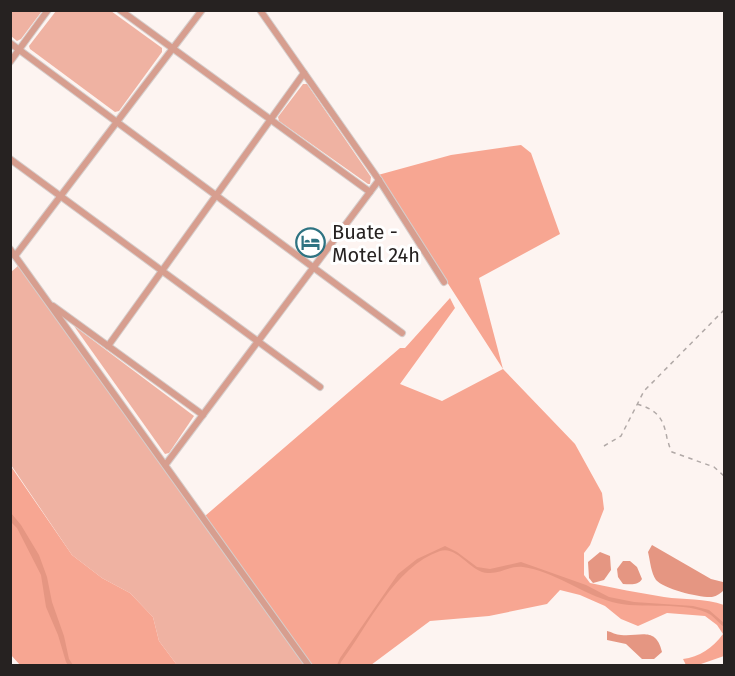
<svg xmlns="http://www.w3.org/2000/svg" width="735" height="676" font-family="'Fira Sans',sans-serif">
<rect width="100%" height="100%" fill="#fdf4f1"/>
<g fill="#efb2a2">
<polygon points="10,11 11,10 42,11 21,39 17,41 11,36"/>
<polygon points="111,11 162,48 162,52 119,111 115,112 30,49 29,46 56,11"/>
<polygon points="303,84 307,84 371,177 370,184 368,184 279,121 278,117"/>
<polygon points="19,265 306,665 177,665 159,641 153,617 130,593 102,578 72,555 11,465 10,273"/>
<polygon points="74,326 194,416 169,453 165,454"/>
</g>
<g fill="#f7a692">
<path d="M 521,145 L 531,153 L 560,234 L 479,278 L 503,369 L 575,444 L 602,493 L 604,509 L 590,545 L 584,553 L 584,575 L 590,583 C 614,588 639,593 664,597 C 684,600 705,598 724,605 L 724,656 L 701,664 L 686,665 L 683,659 C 699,657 713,648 723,634 L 717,625 L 705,616 L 667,613 L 638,626 L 621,619 L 605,606 L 580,595 L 560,590 L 547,604 L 489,616 L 430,621 L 371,665 L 307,665 L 205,516 L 400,348 L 405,348 L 450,298 L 455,308 L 400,384 L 442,401 L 503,369 L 378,175 L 451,155 Z"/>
<polygon points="10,465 72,555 102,578 130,593 153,617 159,641 177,665 20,665 11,655"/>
</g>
<g fill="#e59682">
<polygon points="11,513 21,525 39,555 47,577 52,602 64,636 69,659 73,665 68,665 66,662 58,635 46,607 41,575 17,528 11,522"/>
<path d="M 652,545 L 711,579 L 723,582 L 724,590 C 721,593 717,596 712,597 C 700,598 664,589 656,580 C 651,573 650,560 648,552 Z"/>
<path d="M 445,546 L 457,552 L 477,567 L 490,569 L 521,562 L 586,585 L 609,597 L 634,602 L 693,606 L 709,610 L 724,623 L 724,627 C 720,624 716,619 711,615 C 688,600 639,610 612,602 C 583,594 553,571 523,567 C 511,565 500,574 488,573 C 470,572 457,545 440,551 C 394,567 369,625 341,662 L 340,665 L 337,665 L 340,658 L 398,574 L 417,559 Z"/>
<polygon points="600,552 610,556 611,570 604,580 593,583 589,578 588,562"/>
<path d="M 623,561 L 630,561 L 637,567 L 642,579 C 638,586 630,584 623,584 L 618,577 L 617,569 Z"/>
<path d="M 607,631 C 612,632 616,635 621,635 C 640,637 656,626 662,652 L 654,659 L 642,659 L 626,644 L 607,640 Z"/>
</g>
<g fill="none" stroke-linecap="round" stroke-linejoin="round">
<defs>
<g id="minor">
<polyline points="120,10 370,192"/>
<polyline points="260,10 379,180 444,282"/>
<polyline points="10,43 402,333"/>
<polyline points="10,62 48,10"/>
<polyline points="10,159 320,387"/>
<polyline points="10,249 309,666"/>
<polyline points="15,256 202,10"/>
<polyline points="53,306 203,415"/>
<polyline points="108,346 304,73"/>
<polyline points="166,464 379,180"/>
</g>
</defs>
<use href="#minor" stroke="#d6cecc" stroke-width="8"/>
<g stroke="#b1a9a7" stroke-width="1.5" stroke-dasharray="4.5 4.5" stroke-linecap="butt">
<path d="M 637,404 C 657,410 663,417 667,438 C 669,444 669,447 672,452 L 714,467 L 724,476"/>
<polyline points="604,446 621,436 644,391 724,310"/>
</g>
<use href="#minor" stroke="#d79e8f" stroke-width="6"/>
</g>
<defs>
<symbol id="hotel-ring" viewBox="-11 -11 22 22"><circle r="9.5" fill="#fff" stroke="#2e7382" stroke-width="1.5"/><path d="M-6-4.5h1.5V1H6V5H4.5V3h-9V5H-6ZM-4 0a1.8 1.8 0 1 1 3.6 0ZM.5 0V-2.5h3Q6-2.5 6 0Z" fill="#2e7382"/></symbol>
</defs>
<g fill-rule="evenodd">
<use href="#hotel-ring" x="294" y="226" width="33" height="33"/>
</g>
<g text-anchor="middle" stroke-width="6" stroke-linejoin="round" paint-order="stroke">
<g font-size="20" fill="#262221" stroke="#fff" text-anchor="start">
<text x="332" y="239">Buate -<tspan x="332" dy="23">Motel 24h</tspan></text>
</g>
</g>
<rect width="735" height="676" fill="none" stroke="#262221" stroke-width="24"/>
</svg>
